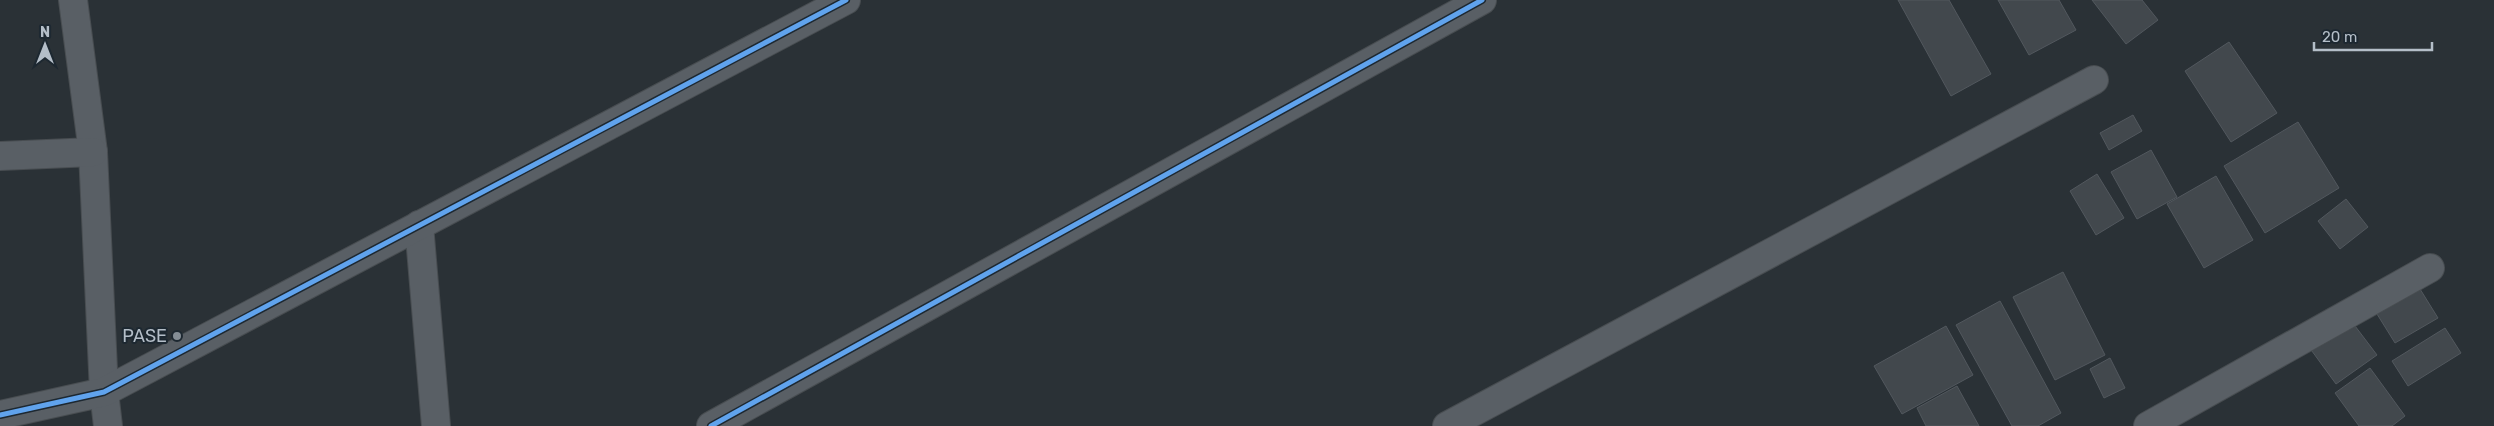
<svg xmlns="http://www.w3.org/2000/svg" width="2494" height="426" font-family="Rubik,sans-serif">
<rect width="100%" height="100%" fill="#2a3136"/>
<g fill="#42484d" stroke="#52585e">
<polygon points="1898,0 1949,0 1991,74 1951,96"/>
<polygon points="1998,0 2059,0 2076,30 2029,55"/>
<polygon points="2092,0 2142,0 2158,20 2126,44"/>
<polygon points="2229,42 2277,113 2231,142 2185,71"/>
<polygon points="2133,115 2142,131 2109,150 2100,133"/>
<polygon points="2298,122 2339,188 2265,233 2224,166"/>
<polygon points="2151,150 2177,197 2137,219 2111,172"/>
<polygon points="2097,174 2124,218 2096,235 2070,191"/>
<polygon points="2216,176 2253,240 2204,268 2167,204"/>
<polygon points="2346,199 2368,227 2340,249 2318,221"/>
<polygon points="2063,272 2105,355 2055,380 2013,297"/>
<polygon points="2420,289 2438,318 2395,343 2377,314"/>
<polygon points="2000,301 2061,413 2038,426 2012,426 1956,325"/>
<polygon points="2349,318 2377,355 2336,384 2309,347"/>
<polygon points="1946,326 1973,375 1902,414 1874,366"/>
<polygon points="2445,328 2461,353 2408,386 2392,361"/>
<polygon points="2110,358 2125,388 2104,398 2090,369"/>
<polygon points="2370,368 2405,416 2392,426 2359,426 2335,393"/>
<polygon points="1957,386 1979,426 1926,426 1917,408"/>
</g>
<g fill="none" stroke-linecap="round" stroke-linejoin="round">
<defs>
<g id="minor">
<polyline points="73,0 93,152 104,392 108,426"/>
<polyline points="0,156 93,152"/>
<polyline points="419,225 436,426"/>
<polyline points="0,415 104,392 846,0"/>
<polyline points="711,426 1482,0"/>
<polyline points="1447,426 2094,80"/>
<polyline points="2148,426 2430,268"/>
</g>
</defs>
<use href="#minor" stroke="#484d51" stroke-width="30"/>
<use href="#minor" stroke="#595f65" stroke-width="28"/>
<defs>
<g id="cycleway">
<polyline points="0,415 104,392 846,0"/>
<polyline points="711,426 1482,0"/>
</g>
</defs>
<use href="#cycleway" stroke="#1d2831" stroke-width="8"/>
<use href="#cycleway" stroke="#60a3ed" stroke-width="5"/>
</g>
<circle fill="#848d95" stroke="#1d2831" stroke-width="2" cx="177" cy="336" r="5"/>
<g text-anchor="middle" stroke-width="4" stroke-linejoin="round" paint-order="stroke">
<g font-size="18" fill="#b4bec8" stroke="#1d2831" text-anchor="end">
<text x="167" y="342">PASE</text>
</g>
</g>
<g transform="translate(45 45)" stroke="#1d2831" stroke-width="4" paint-order="stroke">
<path d="M0-4L9 19L0 12L-9 19Z" fill="#b4bec8"/>
<text y="-8" font-size="14" font-weight="bold" text-anchor="middle" fill="#b4bec8">N</text>
</g>
<path d="M2314 42v8h118v-8" fill="none" stroke="#b4bec8" stroke-width="2.5"/>
<text x="2322" y="42" font-size="15" fill="#b4bec8" stroke="#1d2831" stroke-width="4" paint-order="stroke">20 m</text>
</svg>
